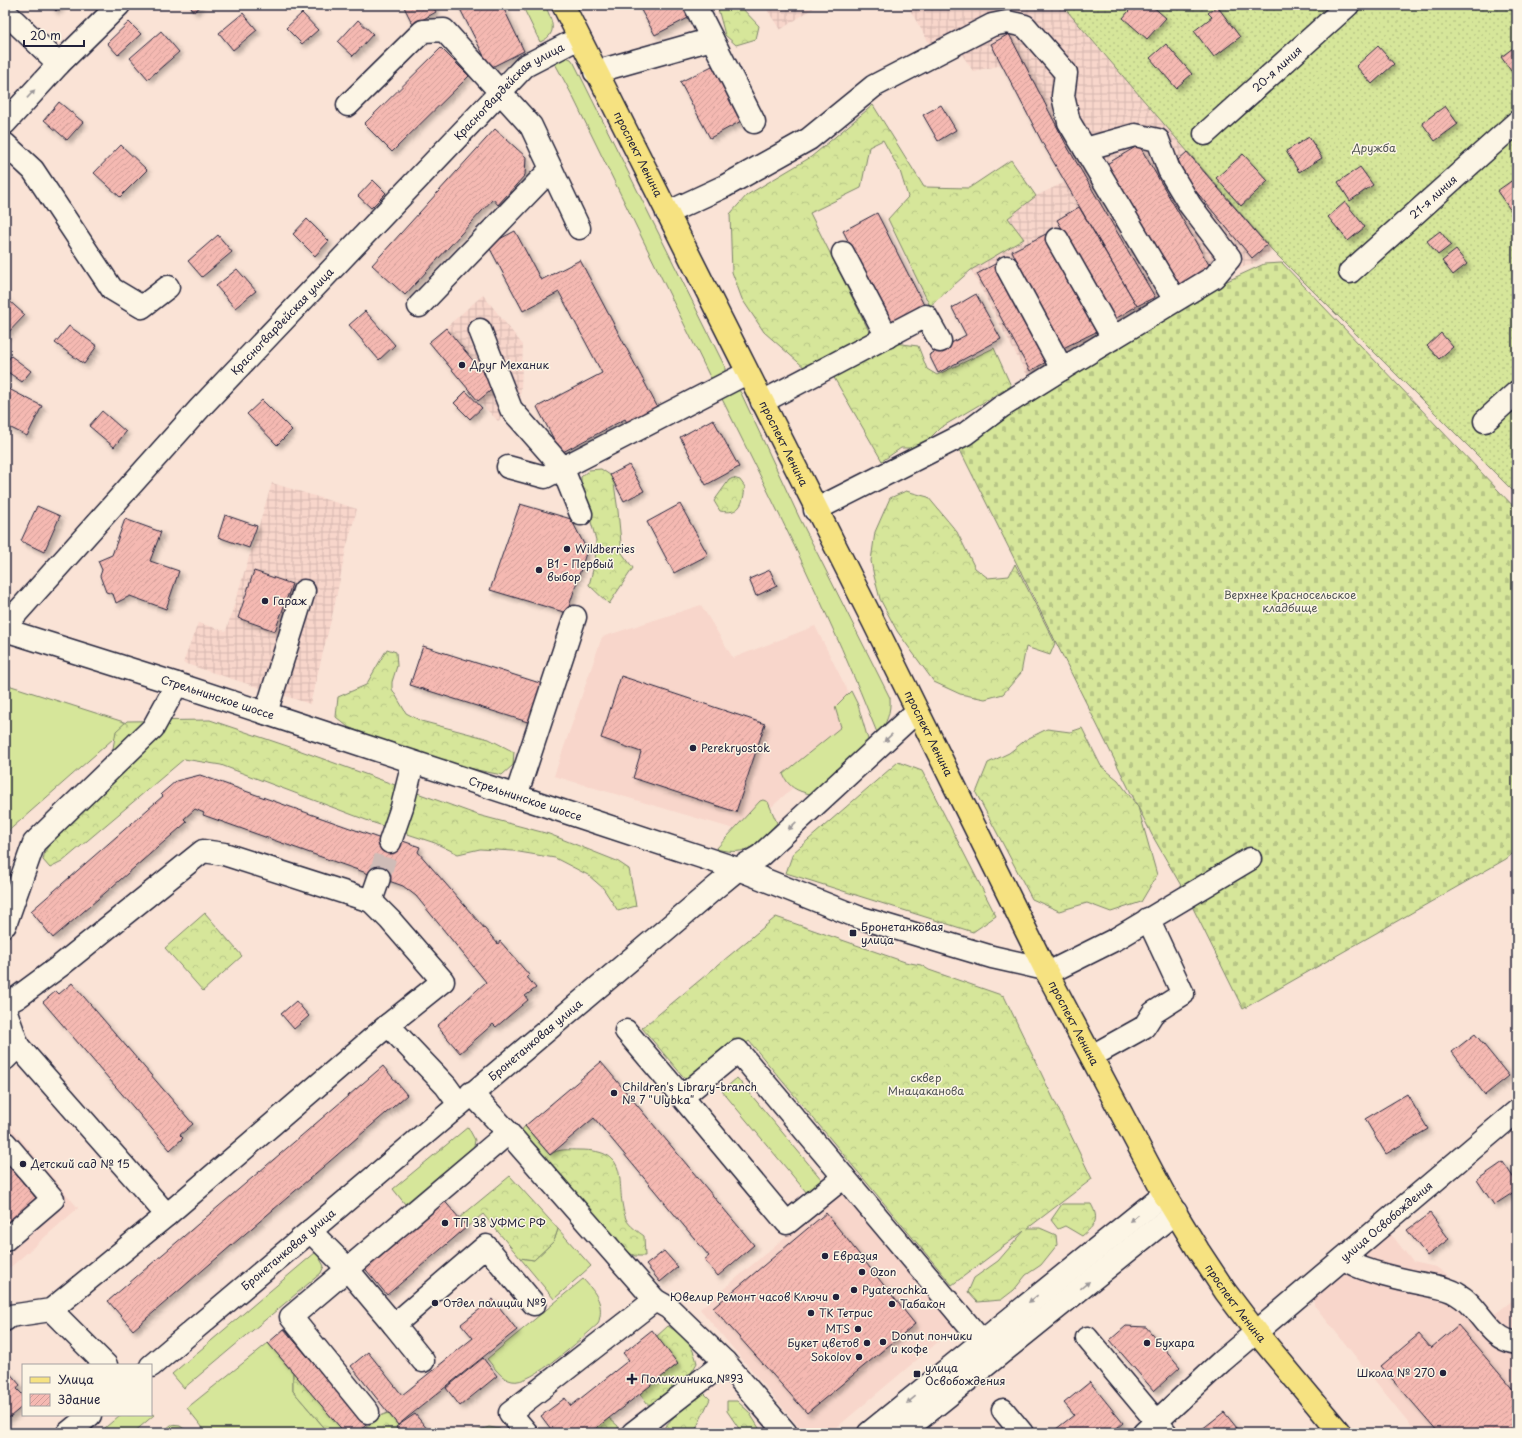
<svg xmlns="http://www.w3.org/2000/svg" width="1522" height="1438" font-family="'Playpen Sans',sans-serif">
<defs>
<pattern id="industrial-grid" width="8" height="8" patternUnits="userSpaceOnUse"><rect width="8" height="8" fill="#f8d6cb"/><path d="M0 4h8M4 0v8" fill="none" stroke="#d4b7af"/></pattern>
<pattern id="forest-crowns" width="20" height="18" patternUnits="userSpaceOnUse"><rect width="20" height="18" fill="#d6e69a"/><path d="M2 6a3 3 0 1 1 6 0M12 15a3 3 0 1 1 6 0" fill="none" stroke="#b7c586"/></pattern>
<pattern id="cemetery-stones" width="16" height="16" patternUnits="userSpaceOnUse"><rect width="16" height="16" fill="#d6e69a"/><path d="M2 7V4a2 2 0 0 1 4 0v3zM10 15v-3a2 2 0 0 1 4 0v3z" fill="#b7c586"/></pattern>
<pattern id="garden-dots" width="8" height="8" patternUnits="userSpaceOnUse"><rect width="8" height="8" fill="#d6e69a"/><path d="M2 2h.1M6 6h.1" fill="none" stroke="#b7c586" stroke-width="1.8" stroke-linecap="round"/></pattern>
<pattern id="building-hatch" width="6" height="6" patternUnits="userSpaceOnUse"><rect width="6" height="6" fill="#f5b9b2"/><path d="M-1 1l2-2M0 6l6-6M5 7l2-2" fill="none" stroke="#d29f9a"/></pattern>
<filter id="shadow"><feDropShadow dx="3.5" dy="3.5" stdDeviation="2" flood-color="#0004"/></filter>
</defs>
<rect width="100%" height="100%" fill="#fae3d6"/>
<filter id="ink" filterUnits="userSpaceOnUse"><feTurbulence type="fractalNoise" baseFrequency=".025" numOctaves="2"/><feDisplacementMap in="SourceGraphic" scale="8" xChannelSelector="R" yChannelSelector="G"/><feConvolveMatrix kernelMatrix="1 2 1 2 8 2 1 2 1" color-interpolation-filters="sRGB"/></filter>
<g filter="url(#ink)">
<g fill="#f8d6cb">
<polygon points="701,605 733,658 815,626 864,723 744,832 554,776 602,637"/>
<polygon points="5,1120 78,1208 5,1272"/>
<polygon points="855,1178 970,1315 830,1433 804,1433 700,1309"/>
<polygon points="1387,1229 1413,1262 1436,1267 1478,1295 1495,1314 1517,1297 1517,1433 1417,1433 1314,1305 1312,1294"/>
</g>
<g fill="url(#industrial-grid)">
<polygon points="764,5 818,5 780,30"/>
<polygon points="907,5 1062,5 1272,250 1251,265 1213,274 1068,360 1027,375 971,270 1024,239 1008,218 1036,196 1065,182 1043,144 1003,65 973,71 961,53 948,56 939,60"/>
<polygon points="483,295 523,345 520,408 511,409 498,421 478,401 429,342"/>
<polygon points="272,483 357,509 346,549 334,608 310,704 183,663 198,623 226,631"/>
</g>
<g fill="#d6e69a" stroke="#7c846a">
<path d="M 522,5 L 545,5 C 551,19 560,34 540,42 Z"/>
<polygon points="566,57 571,59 574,63 725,367 725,371 723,374 711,379 572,95 552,58"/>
<path d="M 738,389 L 741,393 L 799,517 L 890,698 C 891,712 887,723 878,735 C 832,619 776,507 720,395 Z"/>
<polygon points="5,684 130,724 5,834"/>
<path d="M 851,691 L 858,705 L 869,743 L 810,794 C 797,791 788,787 783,774 L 841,727 L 835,707 Z"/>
<path d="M 763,800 L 768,802 L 777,823 C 754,845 750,857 716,849 L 760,801 Z"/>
<polygon points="737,1078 822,1180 807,1193 722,1091"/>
<polygon points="468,1127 475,1140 474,1146 405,1204 393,1189"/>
<polygon points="558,1229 591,1266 554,1299 520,1258 534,1260 554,1241"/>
<polygon points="316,1252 324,1266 321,1273 184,1388 172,1374"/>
<path d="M 583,1279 C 596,1293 605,1304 598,1324 C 583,1337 531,1386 512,1381 C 501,1379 494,1367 487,1359 Z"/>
<polygon points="268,1343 293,1373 293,1391 329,1433 207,1433 187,1408"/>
<polygon points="151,1414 154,1415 133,1433 99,1433 120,1415"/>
<polygon points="171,1425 180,1426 190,1433 161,1433"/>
<polygon points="489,1427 500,1429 503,1433 471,1433"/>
</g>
<g fill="url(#forest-crowns)" stroke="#7c846a">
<polygon points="717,5 739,5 759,26 756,39 736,45 725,35"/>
<polygon points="873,105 924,187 969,188 1011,160 1036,196 1008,218 1024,239 971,270 930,306 888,219 908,197 900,171 883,140 869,147 861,188 810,213 872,337 806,369 764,332 742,299 732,272 730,214 747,195 811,157"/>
<polygon points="894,343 918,346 927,369 937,375 994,348 1011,386 940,428 920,448 901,448 882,461 833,376"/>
<polygon points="601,469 613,477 618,511 622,553 633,568 609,604 589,585 595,562 596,540 581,486 581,477 589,470"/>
<path d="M 733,478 L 740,480 L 745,487 C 743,504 740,515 720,511 L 714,501 L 729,480 Z"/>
<polygon points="906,491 928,497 957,532 975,568 988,578 1009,576 1015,564 1055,643 1050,655 1026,647 1021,673 1003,694 985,699 960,694 934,682 897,631 880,599 874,576 871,561 875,532 890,498"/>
<polygon points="387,649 396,652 397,666 392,682 392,689 406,713 421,721 489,739 514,752 513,765 502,775 432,761 348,727 336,717 338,697 366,685"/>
<polygon points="210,720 293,748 478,815 549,834 617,861 629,869 636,906 618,911 603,888 588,875 555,858 513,851 480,849 458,854 435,843 374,823 221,765 184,759 62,862 50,868 43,860 45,851 112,754 116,731 127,721"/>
<polygon points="1082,728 1101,766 1118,780 1138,807 1157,875 1141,902 1111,912 1087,903 1059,911 1032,899 976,793 988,763 1009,753 1027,739 1047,729 1070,732"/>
<polygon points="898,762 922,771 996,916 973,932 786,873 793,853"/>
<polygon points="205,913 242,956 203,991 165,948"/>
<polygon points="776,917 905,962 921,965 929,970 1004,996 1092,1179 1028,1228 1040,1228 1056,1235 1057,1245 1041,1265 1026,1275 1014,1290 1001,1300 977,1302 968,1292 974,1278 998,1261 1024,1231 952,1285 749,1041 693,1088 642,1028"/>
<path d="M 525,1126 L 550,1155 C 558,1148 569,1150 579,1150 C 635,1150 613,1184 626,1219 C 629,1226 639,1232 644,1236 L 645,1256 L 635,1256 L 616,1246 L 580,1203 L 567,1182 L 510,1145 Z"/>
<polygon points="510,1176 558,1229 554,1241 534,1260 520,1258 483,1214 467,1227 459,1218"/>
<path d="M 1062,1204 L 1091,1204 C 1100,1220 1095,1225 1082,1236 L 1065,1226 L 1058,1229 L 1051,1220 Z"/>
<path d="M 668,1326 C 684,1336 693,1345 697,1363 L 686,1382 L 657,1405 L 647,1404 L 640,1394 L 656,1337 Z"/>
<polygon points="293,1373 299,1379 345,1433 329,1433 293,1391"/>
<polygon points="704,1393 710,1399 694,1433 659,1433 690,1400"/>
<polygon points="727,1401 737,1401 749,1412 762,1433 742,1433 727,1411"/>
<polygon points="388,1413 398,1425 399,1433 359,1433 380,1416"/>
<polygon points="609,1418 618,1426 619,1433 590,1433"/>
</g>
<polygon fill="url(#cemetery-stones)" stroke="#7c846a" points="1282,263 1517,510 1517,850 1506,859 1243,1009 1187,896 1152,835 958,446 1186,300 1264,264"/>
<polygon fill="url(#garden-dots)" stroke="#7c846a" points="1062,5 1517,5 1517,495 1272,250"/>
<g fill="url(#building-hatch)" stroke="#22223b" filter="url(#shadow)">
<polygon points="50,5 62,5 56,11"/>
<polygon points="189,5 202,5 194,12"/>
<polygon points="407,5 432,5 436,12 413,25 404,7"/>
<polygon points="458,5 502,5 524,51 490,68"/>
<polygon points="638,5 684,5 690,17 655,35"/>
<polygon points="1134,5 1151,5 1166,18 1147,39 1123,18"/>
<polygon points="1217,6 1240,37 1214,57 1194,31 1212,17 1208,13"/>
<polygon points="243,13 257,30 233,50 219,33"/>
<polygon points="302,13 318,30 302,44 286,28"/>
<polygon points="358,20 373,34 353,56 338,42"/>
<polygon points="129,22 141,34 118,55 107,43"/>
<polygon points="161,31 179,52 148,79 130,58"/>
<polygon points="1009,34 1068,148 1155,297 1137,306 1043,144 991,44"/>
<polygon points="1166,44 1192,74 1176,88 1150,58"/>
<polygon points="1517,45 1517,72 1514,75 1501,57"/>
<polygon points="1378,46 1394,64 1372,84 1356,66"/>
<polygon points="441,48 469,76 392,152 364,124"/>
<polygon points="714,65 743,120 710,138 680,82"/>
<polygon points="59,102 83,122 67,140 44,120"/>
<polygon points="941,105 956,130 938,141 923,115"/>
<polygon points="1445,106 1458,124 1435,141 1422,123"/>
<polygon points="495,129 526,157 525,175 498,205 493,199 405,295 372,265"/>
<polygon points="1309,137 1322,158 1299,172 1286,151"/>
<polygon points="121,145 147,170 120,197 94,173"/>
<polygon points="1139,145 1212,270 1178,290 1105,165"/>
<polygon points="1187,152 1267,245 1252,258 1189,183 1178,160"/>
<polygon points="1243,154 1268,181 1241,206 1216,178"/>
<polygon points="1360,167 1373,185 1350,201 1338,182"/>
<polygon points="1517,177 1517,213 1514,215 1497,191"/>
<polygon points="373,180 386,193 371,208 358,196"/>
<polygon points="1345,202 1365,227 1348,241 1328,217"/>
<polygon points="1079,207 1137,306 1115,319 1057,220"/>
<polygon points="877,213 925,307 891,324 843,231"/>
<polygon points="307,219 329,241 315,256 293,234"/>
<polygon points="515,231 541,280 580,260 658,408 628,424 625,419 561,453 537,407 602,373 559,292 523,311 488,245"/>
<polygon points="1440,231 1451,245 1438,255 1427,241"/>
<polygon points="1048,233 1096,332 1061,349 1012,251"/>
<polygon points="218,235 232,252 202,277 188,261"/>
<polygon points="1456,250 1467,264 1453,275 1442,261"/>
<polygon points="995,264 1048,361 1030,371 977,274"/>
<polygon points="237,269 256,291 235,308 216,286"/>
<polygon points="976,294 1001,339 938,373 929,355 966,335 952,308"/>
<polygon points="5,297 25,315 5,336"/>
<polygon points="365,311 395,345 379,360 349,325"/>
<polygon points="69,326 97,346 84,364 55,343"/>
<polygon points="446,328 495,387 478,401 429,342"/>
<polygon points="1441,333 1453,347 1439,359 1427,346"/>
<polygon points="11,356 31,371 22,382 5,370 5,364"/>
<polygon points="5,387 42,406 27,436 5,425"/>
<polygon points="466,391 482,408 470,419 454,403"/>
<polygon points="262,400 292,430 277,445 247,414"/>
<polygon points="102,411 126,432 114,447 89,426"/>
<polygon points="713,419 739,467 706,485 680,437"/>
<polygon points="629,465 644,491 624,501 610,475"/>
<polygon points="520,504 571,519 587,550 567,613 490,590"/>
<polygon points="680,504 708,555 674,573 647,522"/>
<polygon points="37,506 60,516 44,552 21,541"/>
<polygon points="225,515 257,526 249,548 218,537"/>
<polygon points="125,519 161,532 150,561 179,571 166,609 130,596 116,603 113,594 106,592 100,576 102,570 98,561 112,555"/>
<polygon points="770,570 777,586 756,596 749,579"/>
<polygon points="254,571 292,584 275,631 238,618"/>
<polygon points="423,646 546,685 534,724 410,685"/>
<polygon points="621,676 765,724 736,812 633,778 641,752 601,738"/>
<polygon points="200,775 398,845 400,840 420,847 418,852 498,944 500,941 529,975 527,977 536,988 525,996 528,1000 496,1027 493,1024 460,1053 437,1026 486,982 416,896 403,886 203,815 204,813 195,809 184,819 187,822 53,938 31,911 163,796 161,794 176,781"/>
<polygon points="72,983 193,1124 180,1135 183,1138 170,1150 43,1002 56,991 59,994"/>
<polygon points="296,1001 309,1016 294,1029 281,1014"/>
<polygon points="1475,1034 1509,1076 1485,1095 1452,1052"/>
<polygon points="601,1062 754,1245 718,1276 704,1260 709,1256 594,1118 550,1155 525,1126"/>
<polygon points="383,1066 407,1095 133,1330 108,1301"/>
<polygon points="1407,1094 1428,1129 1386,1154 1365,1119"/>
<polygon points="5,1161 37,1199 5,1225"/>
<polygon points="1503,1162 1517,1183 1517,1190 1494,1205 1477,1180"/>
<polygon points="441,1197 467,1227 387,1295 362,1265"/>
<polygon points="826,1213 915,1324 807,1413 713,1308"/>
<polygon points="1430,1213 1449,1239 1427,1256 1407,1230"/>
<polygon points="664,1251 678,1267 660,1282 646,1265"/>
<polygon points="493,1299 517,1330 398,1425 351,1366 368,1352 402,1395 473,1338 461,1324"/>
<polygon points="1458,1325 1516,1393 1517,1392 1517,1433 1439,1433 1381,1366 1419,1334 1431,1348"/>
<polygon points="1126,1326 1146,1327 1180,1367 1154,1391 1110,1340"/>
<polygon points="284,1329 366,1425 357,1433 345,1433 268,1343"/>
<polygon points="652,1330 678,1364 590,1433 554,1433 541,1416 565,1398 571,1406 629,1360 623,1353"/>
<polygon points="483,1358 497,1376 460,1406 446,1388"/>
<polygon points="8,1371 20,1385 17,1389 23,1395 23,1406 5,1421 5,1374"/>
<polygon points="1090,1382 1123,1423 1111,1433 1051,1433 1074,1415 1064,1403"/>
<polygon points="1224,1412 1241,1433 1197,1433"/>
<polygon points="415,1414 428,1430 424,1433 400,1433 396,1427"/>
</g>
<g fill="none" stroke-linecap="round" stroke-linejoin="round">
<polyline stroke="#cfbcb7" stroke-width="22" stroke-dasharray="22 11" stroke-linecap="butt" points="379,878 390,842"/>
<defs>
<g id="minor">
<polyline points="695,5 754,122"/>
<polyline points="5,12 59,64"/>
<polyline points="595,72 712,39"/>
<polyline points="348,105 423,31 444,30 531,126 579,228"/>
<polyline points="5,123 59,64 119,5"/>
<path id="s1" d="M 1205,134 L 1348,5"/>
<polyline points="5,144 33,170 112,289 142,307 168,287"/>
<polyline points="667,213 725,186 809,139 874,86 992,25 1007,22 1025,26 1066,73 1063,96 1069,122 1175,300"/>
<polyline points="1057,239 1113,338"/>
<polyline points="843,253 887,337"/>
<polyline points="1007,267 1062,369"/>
<path id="s2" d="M 1350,272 L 1517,122"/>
<polyline points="419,306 551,169"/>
<polyline points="480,330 511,409 562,467 581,514"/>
<polyline points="762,402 926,316 940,341"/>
<polyline points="1485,421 1517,392"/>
<polyline points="508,467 545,477 747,373"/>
<polyline points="815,510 965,434 1001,407 1062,369 1214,277 1230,258 1190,205 1169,170 1158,140 1135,135 1085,149"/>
<path id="s3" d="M 5,626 L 200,408 L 525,66 L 579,38"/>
<path id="s4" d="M 5,630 L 177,684 L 738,869 L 858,917 L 992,957 L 1045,969"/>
<polyline points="266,713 304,591"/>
<polyline points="516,796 575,617"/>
<polyline points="390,842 402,807 413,763"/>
<polyline points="371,901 379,878"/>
<polyline points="5,925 34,843 153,728 177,684"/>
<polyline points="1048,973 1116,939 1250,859"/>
<polyline points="5,1004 18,997 60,966 203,851 224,854 371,901 390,920 443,981 388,1025 167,1215 51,1310 10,1316 5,1320"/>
<polyline points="5,1009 18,1046 167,1215"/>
<polyline points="388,1025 446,1086 459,1104"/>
<polyline points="626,1031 682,1097 738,1051 995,1357"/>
<polyline points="1092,1056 1144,1027 1153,1013 1183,994 1148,919"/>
<polyline points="5,1059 18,1046"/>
<polyline points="471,1093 505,1129 655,1300 669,1308 725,1362 786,1433"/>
<polyline points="682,1097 787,1223 844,1177"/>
<polyline points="5,1143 53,1199 5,1240"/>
<polyline points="310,1231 342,1263 394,1325 486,1246 534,1304"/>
<path d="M 1344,1258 C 1357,1271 1408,1281 1428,1285 C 1438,1287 1448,1288 1457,1294 C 1481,1307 1487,1339 1517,1343"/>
<polyline points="51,1310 106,1365"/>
<polyline points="394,1325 423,1361"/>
<polyline points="1087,1338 1166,1433"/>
<path id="s5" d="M 151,1366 L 715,888 L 738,869 L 760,856 L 916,712"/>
<polyline points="1003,1410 1022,1433"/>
<polyline points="368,1412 291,1317 508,1133"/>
<polyline points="68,1433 90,1415"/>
<polyline points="527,1433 510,1413 655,1300"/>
<polyline points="633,1433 725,1362"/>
<polyline points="869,1433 1164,1194"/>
<polyline points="902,1433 1176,1212"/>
<path id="s6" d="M 1144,1433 L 1222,1361 L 1517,1111"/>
</g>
<g id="major">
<path id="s7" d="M 563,5 L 873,621 L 1045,969 L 1164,1194 L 1198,1250 L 1225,1291 L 1256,1332 L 1340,1433"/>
</g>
</defs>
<use href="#minor" stroke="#22223b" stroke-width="25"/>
<use href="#major" stroke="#22223b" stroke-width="25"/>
<use href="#minor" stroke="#fcf5e5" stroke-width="22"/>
<use href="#major" stroke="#f6e281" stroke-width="22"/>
</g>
<defs><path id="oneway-solid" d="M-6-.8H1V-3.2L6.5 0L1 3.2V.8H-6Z"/></defs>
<g fill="#9a9698">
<use href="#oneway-solid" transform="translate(31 94) rotate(-47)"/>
<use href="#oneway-solid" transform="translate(888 738) rotate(136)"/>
<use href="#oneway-solid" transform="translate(792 826) rotate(136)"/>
<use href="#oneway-solid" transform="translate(1134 1218) rotate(142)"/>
<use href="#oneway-solid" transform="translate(1085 1285) rotate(-39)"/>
<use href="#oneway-solid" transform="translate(1033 1299) rotate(141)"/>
<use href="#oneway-solid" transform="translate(911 1400) rotate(141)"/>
</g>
</g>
<g fill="#22223b" stroke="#fcf5e5" stroke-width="1.5">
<circle cx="462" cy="365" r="4"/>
<circle cx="567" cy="549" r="4"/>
<circle cx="539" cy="570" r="4"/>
<circle cx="265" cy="601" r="4"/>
<circle cx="693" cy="748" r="4"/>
<rect x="849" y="929" width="8" height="8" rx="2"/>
<circle cx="614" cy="1093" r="4"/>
<circle cx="23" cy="1164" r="4"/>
<circle cx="445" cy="1223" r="4"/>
<circle cx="825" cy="1256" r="4"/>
<circle cx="862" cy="1272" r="4"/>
<circle cx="854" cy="1290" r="4"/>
<circle cx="836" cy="1297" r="4"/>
<circle cx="435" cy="1303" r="4"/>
<circle cx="892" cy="1304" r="4"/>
<circle cx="811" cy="1313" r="4"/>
<circle cx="858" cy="1329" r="4"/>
<circle cx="883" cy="1342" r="4"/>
<circle cx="867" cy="1343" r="4"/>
<circle cx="1147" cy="1343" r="4"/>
<circle cx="859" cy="1357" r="4"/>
<circle cx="1443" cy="1373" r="4"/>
<rect x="913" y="1370" width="8" height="8" rx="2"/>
<path d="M630 1373h4v4h4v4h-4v4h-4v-4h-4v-4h4z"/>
</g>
<g text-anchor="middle" stroke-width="3" stroke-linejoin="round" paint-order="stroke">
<g font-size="11" fill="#22223b" stroke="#fcf5e5">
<text dy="4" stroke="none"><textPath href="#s1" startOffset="97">20-я линия</textPath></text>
<text dy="4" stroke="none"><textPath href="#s3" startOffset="736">Красногвардейская улица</textPath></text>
<text dy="4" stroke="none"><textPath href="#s7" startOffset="167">проспект Ленина</textPath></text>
<text dy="4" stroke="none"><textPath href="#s2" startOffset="112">21-я линия</textPath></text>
<text dy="4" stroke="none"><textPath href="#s3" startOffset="412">Красногвардейская улица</textPath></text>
<text dy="4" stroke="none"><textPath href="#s7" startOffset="491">проспект Ленина</textPath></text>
<text dy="4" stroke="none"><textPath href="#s4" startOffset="223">Стрельнинское шоссе</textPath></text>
<text dy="4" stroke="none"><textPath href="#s7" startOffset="815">проспект Ленина</textPath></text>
<text dy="4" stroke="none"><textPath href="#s4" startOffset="547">Стрельнинское шоссе</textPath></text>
<text dy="4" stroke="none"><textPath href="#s7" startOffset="1139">проспект Ленина</textPath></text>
<text dy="4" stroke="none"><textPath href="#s5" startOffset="504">Бронетанковая улица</textPath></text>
<text dy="4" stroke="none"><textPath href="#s6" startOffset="322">улица Освобождения</textPath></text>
<text dy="4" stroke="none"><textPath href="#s5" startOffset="180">Бронетанковая улица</textPath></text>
<text dy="4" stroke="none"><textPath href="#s7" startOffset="1463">проспект Ленина</textPath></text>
</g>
<g font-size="11" fill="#4f5353" stroke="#fcf5e5">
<text x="1374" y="152">Дружба</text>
<text x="1290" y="599">Верхнее Красносельское<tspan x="1290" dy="13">кладбище</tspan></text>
<text x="926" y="1082">сквер<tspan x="926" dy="13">Мнацаканова</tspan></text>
</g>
<g font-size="11" fill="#22223b" stroke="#fcf5e5" text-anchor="start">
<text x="470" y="369">Друг Механик</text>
<text x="575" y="553">Wildberries</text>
<text x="547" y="568">В1 - Первый<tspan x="547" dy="13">выбор</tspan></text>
<text x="273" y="605">Гараж</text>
<text x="701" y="752">Perekryostok</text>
<text x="861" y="931">Бронетанковая<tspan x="861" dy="13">улица</tspan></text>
<text x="622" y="1091">Children's Library-branch<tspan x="622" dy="13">№ 7 "Ulybka"</tspan></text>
<text x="31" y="1168">Детский сад № 15</text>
<text x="453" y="1227">ТП 38 УФМС РФ</text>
<text x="833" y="1260">Евразия</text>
<text x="870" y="1276">Ozon</text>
<text x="862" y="1294">Pyaterochka</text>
<text x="828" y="1301" text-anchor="end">Ювелир Ремонт часов Ключи</text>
<text x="443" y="1307">Отдел полиции №9</text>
<text x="900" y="1308">Табакон</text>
<text x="819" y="1317">ТК Тетрис</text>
<text x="850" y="1333" text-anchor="end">MTS</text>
<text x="891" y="1340">Donut пончики<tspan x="891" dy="13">и кофе</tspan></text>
<text x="859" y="1347" text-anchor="end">Букет цветов</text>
<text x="1155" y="1347">Бухара</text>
<text x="851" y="1361" text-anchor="end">Sokolov</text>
<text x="925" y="1372">улица<tspan x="925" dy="13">Освобождения</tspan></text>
<text x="1435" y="1377" text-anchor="end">Школа № 270</text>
<text x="641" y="1383">Поликлиника №93</text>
</g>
</g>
<rect width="1522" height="1438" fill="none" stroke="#fcf5e5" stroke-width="20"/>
<rect x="10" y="10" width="1502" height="1418" fill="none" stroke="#22223b" stroke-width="1.5" filter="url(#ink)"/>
<rect x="22" y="1364" width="130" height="52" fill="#fcf5e5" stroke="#a5a1a1"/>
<rect x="30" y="1377" width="20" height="6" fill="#f6e281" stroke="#a5a1a1"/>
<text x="58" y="1384" font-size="12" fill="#22223b">Улица</text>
<rect x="30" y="1394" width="20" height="12" fill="url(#building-hatch)" stroke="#a5a1a1"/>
<text x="58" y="1404" font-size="12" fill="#22223b">Здание</text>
<path d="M24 40v6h60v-6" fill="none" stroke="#22223b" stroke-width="2"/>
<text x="30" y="40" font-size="12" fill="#22223b" stroke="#fcf5e5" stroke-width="3" paint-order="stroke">20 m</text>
</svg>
